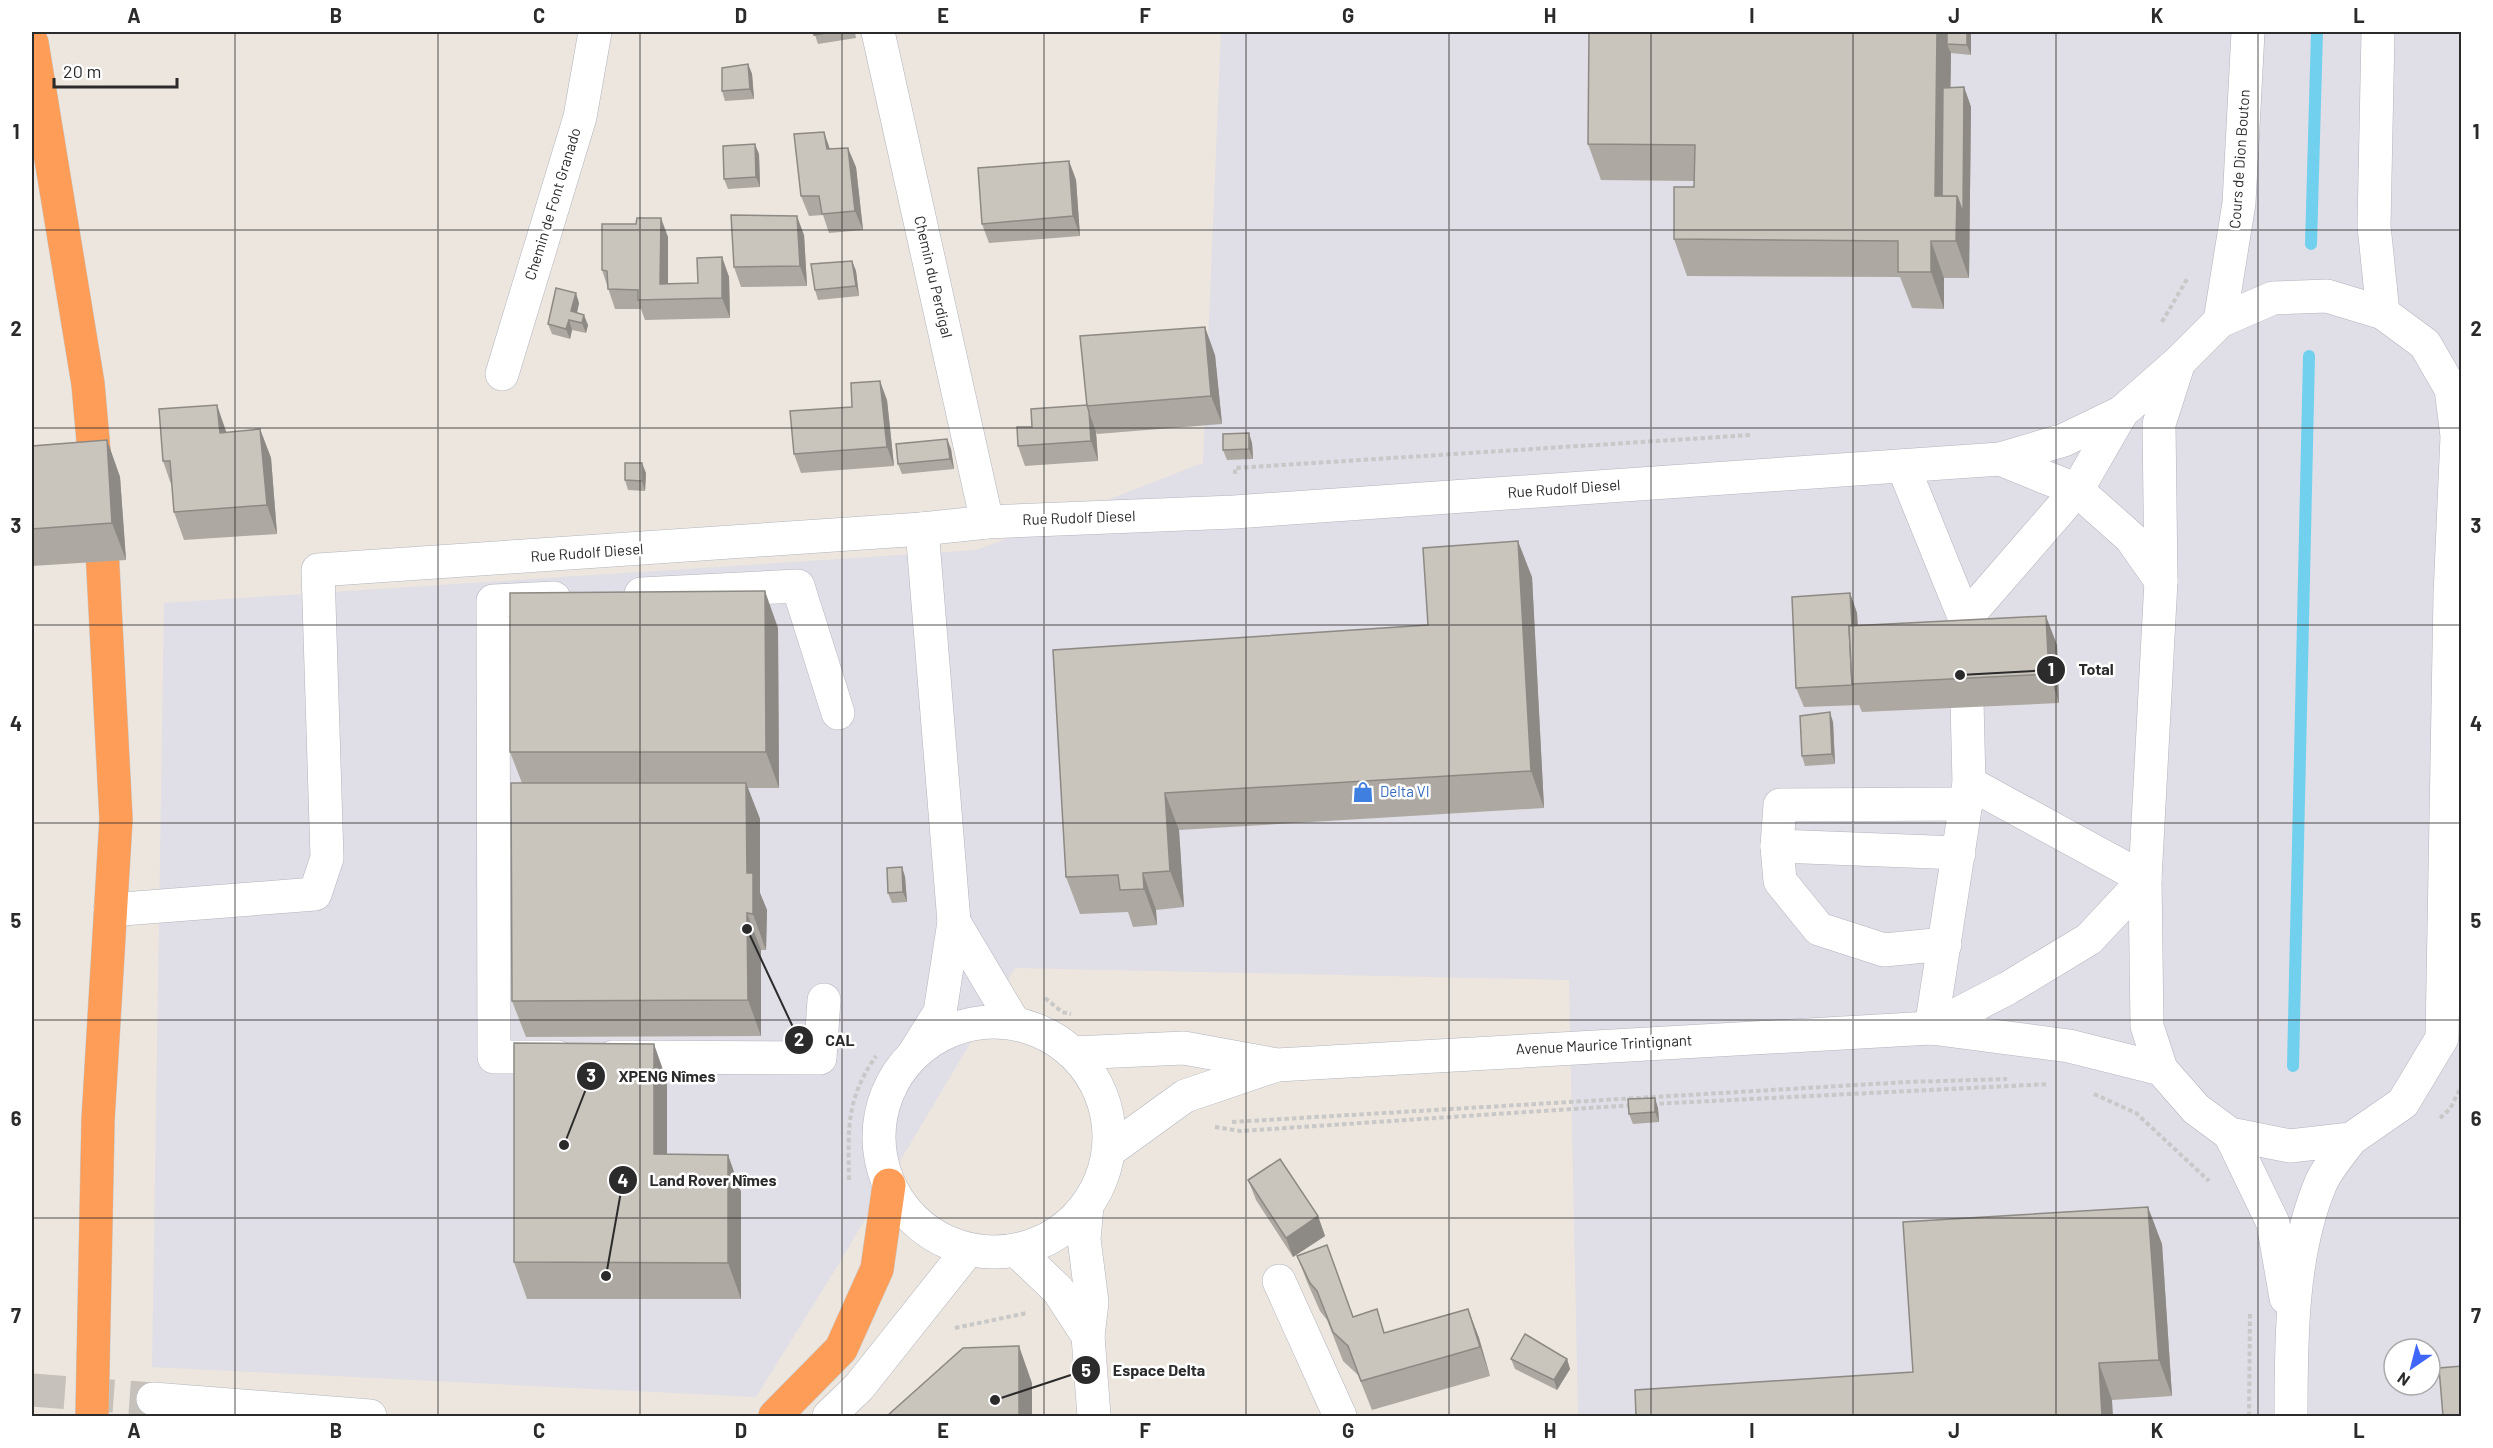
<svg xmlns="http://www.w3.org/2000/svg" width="2493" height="1448" font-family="Barlow,sans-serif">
<rect width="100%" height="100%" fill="#ede6de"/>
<path fill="#e0dee6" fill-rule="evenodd" d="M 1221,32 L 2461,32 L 2461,1416 L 1578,1416 L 1569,980 L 1015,968 L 835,1270 L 756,1397 L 152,1367 L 164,603 L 977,550 L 1203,463 ZM 2394,1349 L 2430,1349 L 2430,1385 L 2394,1385 Z"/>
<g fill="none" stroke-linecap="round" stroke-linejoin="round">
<g stroke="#71d0ee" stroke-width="12">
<polyline points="2311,244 2317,32"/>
<polyline points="2293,1066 2309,356"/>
</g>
<polyline stroke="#c6c1ba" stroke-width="33" stroke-dasharray="33 16" stroke-linecap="butt" points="32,1390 153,1399"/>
<defs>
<g id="minor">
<polyline points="878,32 987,522"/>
<polyline points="2378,32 2374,226 2383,313"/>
<polygon points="2327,296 2383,313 2425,344 2451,389 2457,436 2450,595 2442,1038 2403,1103 2351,1139 2290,1146 2230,1134 2196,1109 2161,1069 2147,1026 2145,879 2161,581 2159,424 2179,362 2220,321 2273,298"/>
<polyline points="2220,321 2239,203 2248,32"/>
<polyline points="502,374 580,117 595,32"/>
<polyline points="2000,459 2077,490 2131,538 2161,581"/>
<polyline points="1903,466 1965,619 1969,783 1931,1028"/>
<polyline points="922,529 987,522 1234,512 2000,459 2064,440 2122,412 2179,362"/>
<polyline points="641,594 798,586 838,713"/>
<polyline points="554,598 493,601 494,1057 558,1057"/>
<polyline points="1965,619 2077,490 2122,412"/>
<polyline points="1777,846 1780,805 1966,804"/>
<polyline points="110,910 315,894 327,858 318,570 922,529 954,922 940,1012 915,1052"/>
<polyline points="954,922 1014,1023"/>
<polyline points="1945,944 1884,950 1819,929 1780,881 1777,846 1959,853"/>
<circle cx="994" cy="1137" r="115"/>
<polyline points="1931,1028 2008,988 2089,939 2145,879 1969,783"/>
<polyline points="1073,1053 1184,1048 1277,1065 1931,1028 2069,1046 2161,1069"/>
<polyline points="613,1057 820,1058 824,1000"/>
<polyline points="2230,1134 2273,1223 2286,1298"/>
<polyline points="1109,1151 1185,1096 1274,1066"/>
<polyline points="1087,1206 1084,1239 1092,1302 1088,1336 1094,1416"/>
<polyline points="1017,1251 1058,1290 1088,1336"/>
<polyline points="1279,1281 1340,1416"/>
<polyline points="153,1399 370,1416"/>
<polyline points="829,1416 859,1387 968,1250"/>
<path d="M 2291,1416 C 2291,1341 2291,1255 2320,1185 C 2327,1168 2341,1153 2351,1139"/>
</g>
<g id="highway">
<polyline points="32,43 88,384 101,530 116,819 98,1120 92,1416"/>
<polyline points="775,1416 841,1349 877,1269 889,1185"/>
</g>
</defs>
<use href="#minor" stroke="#b1b4bf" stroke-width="34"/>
<use href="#highway" stroke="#c8c8c8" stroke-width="34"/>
<g stroke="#c8c8c8" stroke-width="4" stroke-dasharray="4.5 3" stroke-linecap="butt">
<polyline points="2162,322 2187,279"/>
<polyline points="1235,474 1235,468 1751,435"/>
<polyline points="1045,998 1062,1012 1071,1014"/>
<polyline points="2094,1094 2136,1113 2209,1181"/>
<polyline points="1652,1104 2049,1084"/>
<polyline points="2440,1118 2450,1109 2462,1085"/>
<polyline points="1232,1122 1907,1082 2007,1079"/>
<polyline points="1215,1127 1240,1131 1633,1105"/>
<path d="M 849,1180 C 848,1129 846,1099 876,1056"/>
<polyline points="955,1328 1027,1313"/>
<polyline points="2249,1416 2250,1312"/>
</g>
<use href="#minor" stroke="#fff" stroke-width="33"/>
<use href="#highway" stroke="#fe9d58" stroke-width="33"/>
</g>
<g fill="#ada9a2">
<polygon points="814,32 855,32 856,38 818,44"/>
<polygon points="1971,32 1971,55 1951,53 1950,87 1964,87 1971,107 1969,278 1944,278 1944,309 1912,308 1900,277 1687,276 1674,239 1694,187 1694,181 1601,180 1588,144"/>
<polygon points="748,64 752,74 754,99 725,101 722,91"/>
<polygon points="830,149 856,167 863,230 829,233 823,215 809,216 801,196"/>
<polygon points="759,154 760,187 728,189 724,179"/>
<polygon points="1069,161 1076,180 1080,236 989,243 982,224"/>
<polygon points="804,235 807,286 741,287 734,267"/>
<polygon points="668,237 668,284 698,283 722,257 729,277 730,318 645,320 641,309 615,309 602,270"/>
<polygon points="852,261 856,271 859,296 818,300 815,290"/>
<polygon points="579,303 577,313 588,325 586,333 572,330 570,339 552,334 548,324"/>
<polygon points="1215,355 1222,424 1097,434 1096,432 1098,461 1025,466 1018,446 1032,427"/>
<polygon points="887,400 894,466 801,473 794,454 852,407"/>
<polygon points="260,429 271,458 277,534 184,540 174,512 172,487 163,461 227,433"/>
<polygon points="947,439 951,449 954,469 902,474 898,464"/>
<polygon points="107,440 120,477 126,560 32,566 32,446"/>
<polygon points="1252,443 1253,459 1227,460 1223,450"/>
<polygon points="646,473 645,491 628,490 625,480"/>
<polygon points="1532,577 1544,808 1179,830 1184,907 1156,910 1157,925 1133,927 1128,912 1080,914 1066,877 1053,650 1428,625"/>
<polygon points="1850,593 1857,613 1858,626 2057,645 2059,703 1862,712 1859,705 1804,707 1796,688"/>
<polygon points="778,628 779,788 748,788 760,819 760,893 767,910 766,950 761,950 761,1036 526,1037 512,1001 522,783 510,752"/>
<polygon points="1833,722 1835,764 1805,766 1802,756"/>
<polygon points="902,867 905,877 907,902 892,903 888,893"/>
<polygon points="667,1081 667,1155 728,1155 741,1192 741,1299 527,1299 514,1262"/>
<polygon points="1658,1108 1659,1122 1633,1124 1629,1114"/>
<polygon points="1248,1180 1318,1216 1325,1236 1293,1257 1256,1200"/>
<polygon points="2162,1244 2172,1396 2112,1400 1913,1372"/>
<polygon points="1297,1256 1353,1317 1385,1333 1468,1309 1479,1338 1490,1376 1372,1410 1358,1375 1343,1361 1327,1320 1320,1311 1308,1284"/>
<polygon points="1511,1359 1567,1359 1570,1369 1557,1390 1515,1369"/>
</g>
<g fill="#8d8984">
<polygon points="1937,32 1951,32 1947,44 1951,53 1949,213 1935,196"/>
<polygon points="1967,32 1971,32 1971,55 1967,45"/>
<polygon points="748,64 752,74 754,99 750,89"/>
<polygon points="1964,87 1971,107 1969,278 1956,241 1957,196"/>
<polygon points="824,132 831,152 827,149"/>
<polygon points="755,144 759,154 760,187 756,177"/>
<polygon points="848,148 856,167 863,230 855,211"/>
<polygon points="1069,161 1076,180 1080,236 1073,216"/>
<polygon points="797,216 804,235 807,286 800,266"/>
<polygon points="661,218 668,237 668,300 660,284"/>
<polygon points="1931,241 1944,278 1944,309 1931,272"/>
<polygon points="722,257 729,277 730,318 722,298"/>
<polygon points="852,261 856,271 859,296 856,286"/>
<polygon points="576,293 579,303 575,321 571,311"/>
<polygon points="584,315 588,325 586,333 582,323"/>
<polygon points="569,320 572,330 570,339 566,329"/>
<polygon points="1205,327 1215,355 1222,424 1211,396"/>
<polygon points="880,381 887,400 894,466 887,447"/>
<polygon points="217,405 227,434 220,433"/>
<polygon points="1089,412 1096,432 1098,461 1091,441"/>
<polygon points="260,429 271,458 277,534 267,505"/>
<polygon points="1249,433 1252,443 1253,459 1249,449"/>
<polygon points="947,439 951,449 954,469 950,459"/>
<polygon points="107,440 120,477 126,560 112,523"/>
<polygon points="642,463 646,473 645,491 642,481"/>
<polygon points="1518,541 1532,577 1544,808 1531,771"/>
<polygon points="765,591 778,628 779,788 766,752"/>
<polygon points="1850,593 1857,613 1860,684 1854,684"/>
<polygon points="2046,616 2057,645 2059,703 2049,674"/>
<polygon points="1830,712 1833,722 1835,764 1832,754"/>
<polygon points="746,783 760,819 760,893 767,910 766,950 753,914 747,873"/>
<polygon points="1165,793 1179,830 1184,907 1170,871"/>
<polygon points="902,867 905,877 907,902 903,892"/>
<polygon points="1143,873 1156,910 1157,925 1144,889"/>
<polygon points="747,913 761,950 761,1036 748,1000"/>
<polygon points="654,1044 667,1081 667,1191 654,1154"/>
<polygon points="1655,1098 1658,1108 1659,1122 1655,1112"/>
<polygon points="728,1155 741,1192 741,1299 728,1263"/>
<polygon points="2148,1207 2162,1244 2172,1396 2159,1360"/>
<polygon points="1318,1216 1325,1236 1293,1257 1286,1238"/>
<polygon points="1468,1309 1479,1338 1490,1376 1480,1347"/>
<polygon points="1019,1346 1032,1383 1032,1416 1019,1416"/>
<polygon points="1567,1359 1570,1369 1557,1390 1554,1380"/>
<polygon points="2099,1363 2112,1400 2113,1416 2102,1416"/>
</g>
<g fill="#c9c4bc" stroke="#8d8984" stroke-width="1.5">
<polygon points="814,32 832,32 814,35"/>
<polygon points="1589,32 1937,32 1935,196 1957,196 1956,241 1931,241 1931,272 1898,272 1898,241 1674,239 1674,187 1694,187 1695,145 1588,144"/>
<polygon points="1947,32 1967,32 1967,45 1947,44"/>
<polygon points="748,64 750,89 722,91 722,68"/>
<polygon points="1964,87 1963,213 1957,196 1942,196 1943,88"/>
<polygon points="824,132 827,149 848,148 855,211 822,214 819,196 801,196 794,134"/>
<polygon points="755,144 756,177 724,179 723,146"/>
<polygon points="1069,161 1073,216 982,224 978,168"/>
<polygon points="731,215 797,216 800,266 734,267"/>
<polygon points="637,218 661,218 660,284 698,283 697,258 722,257 722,298 638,300 638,290 608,289 607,271 602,270 602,224 636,224"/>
<polygon points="852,261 856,286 815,290 811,264"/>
<polygon points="556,288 576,293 571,311 584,315 582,323 569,320 566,329 548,324"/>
<polygon points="1205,327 1211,396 1087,406 1080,336"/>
<polygon points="880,381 887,447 794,454 790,411 852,407 851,383"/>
<polygon points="217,405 220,433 260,429 267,505 174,512 170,461 163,461 159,409"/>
<polygon points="1087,405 1089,412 1091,441 1018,446 1017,427 1032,427 1031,409"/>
<polygon points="1249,433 1249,449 1223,450 1223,434"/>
<polygon points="947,439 950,459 898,464 896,444"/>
<polygon points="107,440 112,523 32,529 32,446"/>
<polygon points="625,463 642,463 642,481 625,480"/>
<polygon points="1518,541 1531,771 1165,793 1170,871 1143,873 1144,889 1120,890 1118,875 1066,877 1053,650 1428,625 1423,548"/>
<polygon points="765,591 766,752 510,752 510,593"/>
<polygon points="1850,593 1852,626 1849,626 1852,685 1796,688 1792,597"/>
<polygon points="2046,616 2049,674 1852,684 1849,626"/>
<polygon points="1830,712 1832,754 1802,756 1800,716"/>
<polygon points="511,783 746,783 747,873 753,873 753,914 747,913 748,1000 512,1001"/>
<polygon points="902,867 903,892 888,893 887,868"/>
<polygon points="514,1043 654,1044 654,1154 728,1155 728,1263 514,1262"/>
<polygon points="1655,1098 1655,1112 1629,1114 1628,1099"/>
<polygon points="1280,1159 1318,1216 1286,1238 1248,1180"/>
<polygon points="2148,1207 2159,1360 2099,1363 2102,1416 1636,1416 1635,1390 1913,1372 1903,1222"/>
<polygon points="1327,1245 1353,1317 1377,1309 1384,1333 1468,1309 1480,1347 1361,1381 1348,1346 1333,1332 1317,1291 1310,1283 1297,1256"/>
<polygon points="1525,1334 1567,1359 1554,1380 1511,1359"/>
<polygon points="1019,1346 1019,1416 887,1416 963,1348"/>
<polygon points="2462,1366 2462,1416 2443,1416 2439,1368"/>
</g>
<path fill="none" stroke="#2b2b2b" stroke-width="1.5" stroke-opacity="0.55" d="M 235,32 L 235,1416M 438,32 L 438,1416M 640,32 L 640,1416M 842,32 L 842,1416M 1044,32 L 1044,1416M 1246,32 L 1246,1416M 1449,32 L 1449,1416M 1651,32 L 1651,1416M 1853,32 L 1853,1416M 2056,32 L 2056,1416M 2258,32 L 2258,1416M 32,230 L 2462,230M 32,428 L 2462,428M 32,625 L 2462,625M 32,823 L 2462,823M 32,1020 L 2462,1020M 32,1218 L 2462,1218"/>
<defs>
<symbol id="shop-bare" viewBox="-9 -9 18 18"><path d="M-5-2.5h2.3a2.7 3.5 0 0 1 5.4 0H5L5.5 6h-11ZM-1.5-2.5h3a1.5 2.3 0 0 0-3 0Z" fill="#3f7fe0" stroke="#fff" stroke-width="2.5" paint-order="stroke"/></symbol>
</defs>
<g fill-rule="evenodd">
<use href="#shop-bare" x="1348" y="777" width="30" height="30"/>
</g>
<g text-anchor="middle" stroke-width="5" stroke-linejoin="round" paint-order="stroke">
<g font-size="15" fill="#2b2b2b" stroke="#fff">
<text transform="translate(2240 159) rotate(-86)" y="5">Cours de Dion Bouton</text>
<text transform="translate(553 204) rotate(-73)" y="5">Chemin de Font Granado</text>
<text transform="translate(933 277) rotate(77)" y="5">Chemin du Perdigal</text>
<text transform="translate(1564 489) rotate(-4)" y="5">Rue Rudolf Diesel</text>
<text transform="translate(1079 518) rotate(-2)" y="5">Rue Rudolf Diesel</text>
<text transform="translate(587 553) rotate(-4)" y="5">Rue Rudolf Diesel</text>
<text transform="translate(1604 1045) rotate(-3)" y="5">Avenue Maurice Trintignant</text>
</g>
<g font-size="15" fill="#366cbe" stroke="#fff" text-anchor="start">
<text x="1380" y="797">Delta VI</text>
</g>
</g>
<path fill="none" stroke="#2b2b2b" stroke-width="2" d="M1960 675L2051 670M747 929L799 1040M564 1145L591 1076M606 1276L623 1180M995 1400L1086 1370"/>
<g fill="#2b2b2b" stroke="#fff" stroke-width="2">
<circle cx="1960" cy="675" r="6"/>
<circle cx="747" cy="929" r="6"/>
<circle cx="564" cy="1145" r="6"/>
<circle cx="606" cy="1276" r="6"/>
<circle cx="995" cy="1400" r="6"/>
<circle cx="2051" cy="670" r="15"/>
<circle cx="799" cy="1040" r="15"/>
<circle cx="591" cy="1076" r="15"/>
<circle cx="623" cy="1180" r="15"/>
<circle cx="1086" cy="1370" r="15"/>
</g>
<g font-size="18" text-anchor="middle" font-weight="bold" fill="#fff">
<text x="2051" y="676">1</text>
<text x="799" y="1046">2</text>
<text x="591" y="1082">3</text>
<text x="623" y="1187">4</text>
<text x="1086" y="1377">5</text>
</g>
<g font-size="16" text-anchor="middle" font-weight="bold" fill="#2b2b2b" stroke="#fff" stroke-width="5" stroke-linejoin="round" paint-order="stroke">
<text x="2096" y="675">Total</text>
<text x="840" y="1046">CAL</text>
<text x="667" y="1082">XPENG Nîmes</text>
<text x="713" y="1186">Land Rover Nîmes</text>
<text x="1159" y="1376">Espace Delta</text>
</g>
<rect width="2493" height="1448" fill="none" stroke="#ffffff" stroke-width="66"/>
<g transform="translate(2412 1367) rotate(215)"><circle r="28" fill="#ffffff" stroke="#aaaaaa" stroke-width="1.5"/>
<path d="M0-4.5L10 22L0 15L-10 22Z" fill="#3f65f9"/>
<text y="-9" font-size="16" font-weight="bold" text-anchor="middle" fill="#2b2b2b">N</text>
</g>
<path d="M54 78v9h123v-9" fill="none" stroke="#2b2b2b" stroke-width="3"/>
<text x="63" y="78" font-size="18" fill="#2b2b2b" stroke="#ffffff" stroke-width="4.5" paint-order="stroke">20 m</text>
<rect x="33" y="33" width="2427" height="1382" fill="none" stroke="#2b2b2b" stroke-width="2"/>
<g font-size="20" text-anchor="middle" font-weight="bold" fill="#2b2b2b">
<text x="134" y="23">A</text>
<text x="336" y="23">B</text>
<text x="539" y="23">C</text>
<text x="741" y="23">D</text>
<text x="943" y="23">E</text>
<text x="1145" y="23">F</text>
<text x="1348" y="23">G</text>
<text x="1550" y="23">H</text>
<text x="1752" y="23">I</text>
<text x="1954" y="23">J</text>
<text x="2157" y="23">K</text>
<text x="2359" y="23">L</text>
<text x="16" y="139">1</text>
<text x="2476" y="139">1</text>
<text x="16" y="336">2</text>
<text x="2476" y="336">2</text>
<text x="16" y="533">3</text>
<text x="2476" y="533">3</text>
<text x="16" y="731">4</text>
<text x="2476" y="731">4</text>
<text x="16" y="928">5</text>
<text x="2476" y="928">5</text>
<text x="16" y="1126">6</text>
<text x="2476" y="1126">6</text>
<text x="16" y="1323">7</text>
<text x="2476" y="1323">7</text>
<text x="134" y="1438">A</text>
<text x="336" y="1438">B</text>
<text x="539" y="1438">C</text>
<text x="741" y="1438">D</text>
<text x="943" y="1438">E</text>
<text x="1145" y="1438">F</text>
<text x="1348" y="1438">G</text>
<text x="1550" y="1438">H</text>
<text x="1752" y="1438">I</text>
<text x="1954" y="1438">J</text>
<text x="2157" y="1438">K</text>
<text x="2359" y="1438">L</text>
</g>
</svg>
